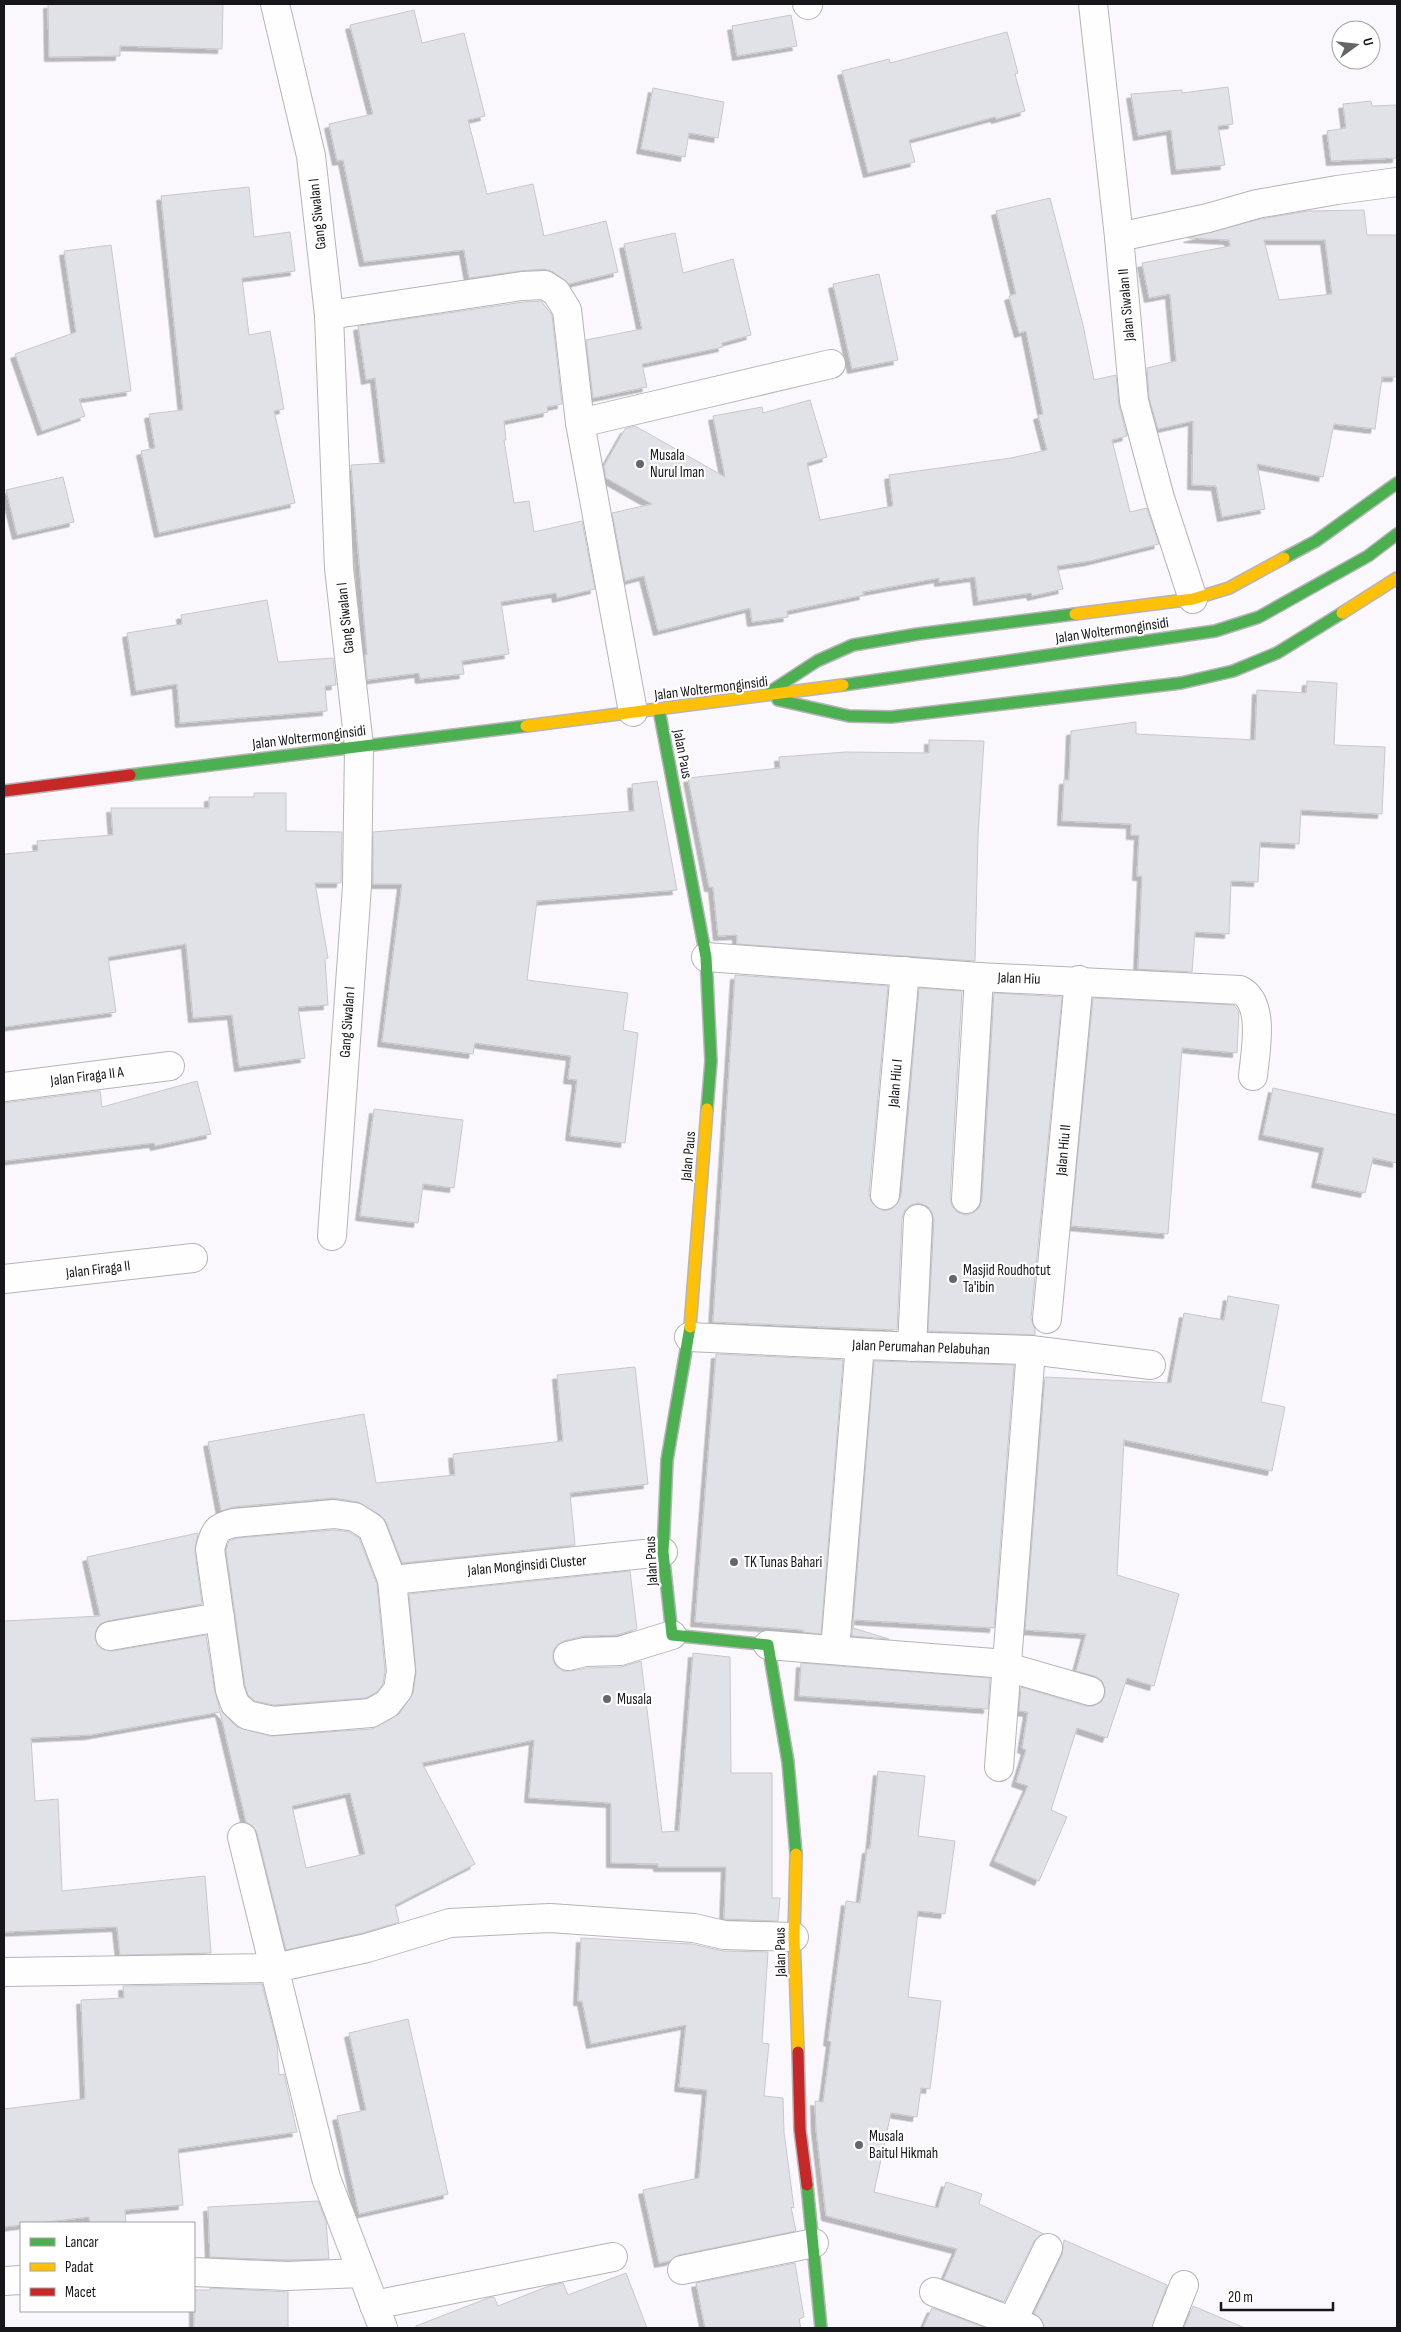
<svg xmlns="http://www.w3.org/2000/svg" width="1401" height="2332" font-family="'Sofia Sans Condensed',sans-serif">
<defs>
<filter id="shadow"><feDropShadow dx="-4.5" dy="4.5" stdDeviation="0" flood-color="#0004"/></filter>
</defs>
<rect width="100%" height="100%" fill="#faf8fc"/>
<g fill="#e1e1e8" stroke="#c8c8cc" fill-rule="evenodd" filter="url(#shadow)">
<polygon points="48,4 223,4 222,49 120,46 120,56 49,57"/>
<polygon points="414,10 422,43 464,33 485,116 468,120 487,194 533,184 544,236 606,221 618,272 569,284 553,272 544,269 520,271 469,278 464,250 364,262 343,160 337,161 329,124 373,114 350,25"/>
<polygon points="791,15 797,46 737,56 732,26"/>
<polygon points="1007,32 1018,73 1015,74 1025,111 996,119 995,117 909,140 915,162 868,173 842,71 889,59 890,63"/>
<polygon points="1228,87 1233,124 1218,126 1225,165 1176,170 1171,130 1138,136 1131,94 1182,90 1182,93"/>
<polygon points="653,88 724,102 718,138 689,133 685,157 641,149"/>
<polygon points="1371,101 1372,106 1397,105 1397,158 1331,161 1327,131 1346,128 1343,104"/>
<polygon points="249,187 254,237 290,232 295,271 242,278 249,335 270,331 284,409 274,411 295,503 159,533 141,451 155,448 149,414 183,410 161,196"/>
<polygon points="1050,198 1083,325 1094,380 1116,375 1119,405 1127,436 1112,440 1130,512 1147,508 1159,544 1090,561 1057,566 1063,589 1032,596 1031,593 978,601 975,577 939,582 939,578 863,592 864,595 787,611 788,617 752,622 750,608 658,631 644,576 625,581 612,513 652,504 606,478 604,466 625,429 635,426 725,477 713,416 762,407 763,413 810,400 827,457 807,463 820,520 893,506 889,475 1011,458 1047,450 1038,415 1043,414 1026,331 1019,333 1009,296 1016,294 996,211"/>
<path d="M 1364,210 L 1367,235 L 1397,235 L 1397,377 L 1382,377 L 1375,429 L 1334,424 L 1323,477 L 1257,464 L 1265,509 L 1222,517 L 1216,486 L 1192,485 L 1193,421 L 1158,429 L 1149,398 L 1147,368 L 1176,361 L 1170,294 L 1149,298 L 1142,263 L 1230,246 L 1229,240 L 1188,238 L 1260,219 L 1308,211 ZM 1264,240 L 1325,240 L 1332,294 L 1279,300 Z"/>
<polygon points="675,233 683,273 733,259 751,335 722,343 723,347 642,364 647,387 593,398 586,340 642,329 624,244"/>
<polygon points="111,245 131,391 79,399 85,416 42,431 15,354 76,332 64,251"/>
<polygon points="879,274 898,360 852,369 833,284"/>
<polygon points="541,301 552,315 562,404 547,407 548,412 504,421 506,440 504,440 514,503 529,501 534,532 582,521 595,589 557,598 556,593 501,602 509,654 462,661 464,674 420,679 419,673 367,680 365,655 367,655 351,465 385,463 375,378 366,380 358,326 524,302"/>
<polygon points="63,477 74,522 17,535 6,490"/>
<polygon points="267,600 278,662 333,658 336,685 325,686 327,711 180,723 177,684 136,691 127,633 182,624 181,615"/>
<polygon points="1307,681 1337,683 1334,745 1385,747 1382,814 1301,810 1299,844 1260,842 1258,882 1231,881 1229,934 1195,932 1192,972 1138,969 1142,876 1137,876 1139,835 1131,835 1131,824 1062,821 1064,780 1069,780 1071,731 1136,722 1136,734 1255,740 1257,690 1306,693"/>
<polygon points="929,740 984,741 978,836 975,961 737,944 737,935 718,936 713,887 709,887 688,778 780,768 779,757 846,752 929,753"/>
<polygon points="657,781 677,890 537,901 527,980 628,993 623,1030 638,1033 625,1143 570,1136 577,1080 568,1079 571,1056 475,1043 473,1054 382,1042 402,884 373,884 373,832 634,811 632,784"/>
<polygon points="254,793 286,793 286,831 342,832 341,883 315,883 328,958 325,959 328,1005 298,1007 305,1058 239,1067 232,1015 193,1018 186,944 108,957 116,1012 4,1027 4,854 38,851 37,841 113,835 111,808 209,808 209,797 254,797"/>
<polygon points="735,975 888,986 869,1194 871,1201 876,1207 884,1211 891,1209 897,1204 901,1196 919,988 962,991 950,1198 952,1206 957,1212 966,1215 973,1213 979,1208 982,1200 994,993 1062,997 1031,1318 1035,1329 1035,1335 928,1331 934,1220 932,1212 927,1206 918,1203 911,1205 905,1210 902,1218 897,1330 713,1322"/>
<polygon points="1093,998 1234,1005 1239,1012 1237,1053 1182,1048 1168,1234 1071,1226"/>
<polygon points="197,1081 211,1134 155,1146 154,1143 4,1161 4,1103 100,1091 102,1107"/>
<polygon points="1273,1088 1397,1115 1397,1163 1373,1158 1365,1193 1316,1183 1324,1148 1263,1135"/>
<polygon points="374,1109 463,1120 454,1188 423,1184 418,1223 360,1216"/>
<polygon points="1228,1296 1279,1305 1261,1402 1285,1407 1272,1471 1124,1440 1117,1575 1179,1594 1154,1686 1127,1678 1107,1738 1077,1728 1051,1810 1067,1817 1039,1881 994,1861 1028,1786 1016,1782 1026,1750 1022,1748 1028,1712 1019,1711 1021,1687 1086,1706 1093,1706 1101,1702 1105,1695 1105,1688 1102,1681 1095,1676 1076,1671 1086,1634 1025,1630 1045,1377 1171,1383 1184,1313 1224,1320"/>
<polygon points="716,1354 843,1360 821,1634 803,1632 803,1630 695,1622"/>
<polygon points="874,1361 1014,1365 994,1628 855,1620 853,1628 889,1639 852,1636"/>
<polygon points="635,1367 648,1484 570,1493 575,1545 402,1563 386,1522 380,1515 358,1502 333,1498 233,1507 221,1511 208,1442 364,1414 376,1483 455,1475 453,1454 563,1441 557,1375"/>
<polygon points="334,1530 349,1532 359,1538 377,1584 385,1671 383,1684 377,1692 366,1698 274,1705 255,1701 248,1695 245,1686 226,1550 229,1541 237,1538"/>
<path d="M 198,1533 L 195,1551 L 202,1604 L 107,1621 L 100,1624 L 96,1630 L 95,1639 L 98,1646 L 104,1650 L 113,1651 L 206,1635 L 215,1692 L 220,1710 L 237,1727 L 270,1736 L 372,1729 L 399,1714 L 413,1693 L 416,1673 L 409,1594 L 630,1571 L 637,1629 L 617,1635 L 584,1636 L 564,1641 L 558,1644 L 553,1651 L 553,1660 L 556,1666 L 563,1671 L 571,1671 L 587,1668 L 621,1667 L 641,1661 L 662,1832 L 679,1831 L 693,1653 L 730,1657 L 731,1773 L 772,1773 L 772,1898 L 780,1898 L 778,1921 L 724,1919 L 726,1867 L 658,1867 L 658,1864 L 611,1863 L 611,1803 L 529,1798 L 534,1740 L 422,1763 L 475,1864 L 395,1905 L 399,1922 L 363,1933 L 286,1950 L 257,1833 L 253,1826 L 246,1822 L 220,1712 L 90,1735 L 31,1738 L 35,1801 L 58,1799 L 62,1891 L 205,1876 L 211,1953 L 120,1955 L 117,1927 L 4,1932 L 4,1621 L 100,1616 L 87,1557 ZM 350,1793 L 365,1854 L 306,1868 L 292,1806 Z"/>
<polygon points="801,1663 990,1678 988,1709 799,1696"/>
<polygon points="878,1771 925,1776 918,1836 955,1841 945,1914 918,1911 908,1997 941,2001 930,2089 921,2088 917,2117 891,2113 874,2192 938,2208 946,2182 982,2194 979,2204 1044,2234 1034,2241 1004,2302 944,2279 957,2249 826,2216 816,2129 815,2101 823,2102 831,2042 828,2041 846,1901 860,1903 867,1849 870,1849"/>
<polygon points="581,1938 692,1944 723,1951 768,1952 762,2043 769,2044 764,2096 783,2098 784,2132 794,2208 791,2207 796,2231 679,2255 670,2261 659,2263 643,2190 699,2178 707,2090 679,2087 686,2025 591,2044 582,2001 578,2001"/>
<polygon points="262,1984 277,2043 279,2075 284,2074 297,2132 178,2149 183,2205 125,2210 126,2223 90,2223 89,2217 4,2227 4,2109 85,2099 81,2000 124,1998 123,1986"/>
<polygon points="408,2019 448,2194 359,2214 337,2116 366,2110 349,2033"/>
<polygon points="318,2201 326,2221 329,2259 287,2260 210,2257 208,2207"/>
<polygon points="1064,2240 1167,2285 1152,2328 1044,2328 1041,2319 1034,2313 1062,2255"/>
<polygon points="795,2263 804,2317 799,2319 801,2328 705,2328 696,2283"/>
<polygon points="626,2273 647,2328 416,2328 416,2326 488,2298 494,2297 498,2306 549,2286 563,2283 568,2295"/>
<polygon points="210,2288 288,2292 288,2328 194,2328 194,2290 210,2290"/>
<polygon points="1193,2306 1245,2328 1184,2328"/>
<polygon points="932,2308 986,2328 923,2328"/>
</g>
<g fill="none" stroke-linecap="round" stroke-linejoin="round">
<defs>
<g id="street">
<polyline points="275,4 311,156 329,315 339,568 359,746 357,886 332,1236"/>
<polyline points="807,4 808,5"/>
<polyline points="1093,4 1119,237 1134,401 1160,498 1193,599"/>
<polyline points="1119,237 1208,218 1257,204 1337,190 1397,182"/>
<polyline points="329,315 522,286 545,285 556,292 567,310 580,423 633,712"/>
<polyline points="580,423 831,364"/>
<path d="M 706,957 L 979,977 L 1240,990 C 1266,1003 1255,1053 1253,1076"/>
<polyline points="4,1087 170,1066"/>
<polyline points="885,1195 905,971"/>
<polyline points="966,1199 979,977"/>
<polyline points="4,1279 193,1258"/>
<polyline points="1047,1319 1079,980"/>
<polyline points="689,1337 860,1345 1031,1350 1151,1365"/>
<polyline points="912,1347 918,1219"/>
<path d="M 334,1514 L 355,1517 L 372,1528 L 392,1580 L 401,1671 L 398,1690 L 387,1704 L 371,1713 L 273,1721 L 247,1715 L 235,1704 L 230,1690 L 210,1549 C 215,1531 216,1527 234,1523 Z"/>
<polyline points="392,1580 663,1552"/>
<polyline points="110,1636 220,1617"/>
<polyline points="768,1645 1006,1664"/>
<polyline points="835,1650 860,1345"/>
<polyline points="568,1656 585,1652 620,1651 672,1635"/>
<polyline points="1007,1667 1090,1691"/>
<polyline points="999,1767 1031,1350"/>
<polyline points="242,1837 326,2178 383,2328"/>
<polyline points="4,1972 275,1968 367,1948 450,1923 550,1918 694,1928 724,1935 794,1937"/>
<polyline points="682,2270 814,2243"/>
<polyline points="194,2272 287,2276 361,2273"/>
<polyline points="4,2281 21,2280"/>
<polyline points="934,2292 1029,2328"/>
<polyline points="374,2305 613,2257"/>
<polyline points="1009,2328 1048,2248"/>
<polyline points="1167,2328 1184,2285"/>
</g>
<g id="fast">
<polyline points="1284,558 1316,541 1397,483"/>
<polyline points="843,685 1215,631 1259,617 1368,556 1397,534"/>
<polyline points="771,691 817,661 853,645 918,634 1075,614"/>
<polyline points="778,700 849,716 891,717 1181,683 1233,671 1277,653 1342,613"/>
<polyline points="659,710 706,957 711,1061 707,1109"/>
<polyline points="130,775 526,726"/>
<polyline points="690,1327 667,1460 663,1552 672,1635 768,1645 788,1762 796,1854"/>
<polyline points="807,2185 821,2328"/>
</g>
<g id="slow">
<polyline points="1342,613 1397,578"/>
<polyline points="1075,614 1193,599 1229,588 1284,558"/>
<polyline points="526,726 843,685"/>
<polyline points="690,1327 707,1109"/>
<polyline points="796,1854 794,1937 798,2052"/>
</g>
<g id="jam">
<polyline points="4,791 130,775"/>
<polyline points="798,2052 800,2130 807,2185"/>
</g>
</defs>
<use href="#street" stroke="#b6b4b8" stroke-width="30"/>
<use href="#fast" stroke="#b6b4b8" stroke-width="14"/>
<use href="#slow" stroke="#b6b4b8" stroke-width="14"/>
<use href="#jam" stroke="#b6b4b8" stroke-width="14"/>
<use href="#street" stroke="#fefeff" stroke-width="28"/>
<use href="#fast" stroke="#4caf50" stroke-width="11"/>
<use href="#slow" stroke="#ffc107" stroke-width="11"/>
<use href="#jam" stroke="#c62828" stroke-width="11"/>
</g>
<g fill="#666569" stroke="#fff" stroke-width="2">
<circle cx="640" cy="464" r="5"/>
<circle cx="953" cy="1279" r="5"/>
<circle cx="734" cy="1562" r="5"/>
<circle cx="607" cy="1699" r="5"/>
<circle cx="859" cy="2145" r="5"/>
</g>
<g text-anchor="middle" stroke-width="4.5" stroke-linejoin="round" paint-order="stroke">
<g font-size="15" fill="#17161a" stroke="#fff">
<text transform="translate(317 214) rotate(-96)" y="5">Gang Siwalan I</text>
<text transform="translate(1126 305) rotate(-95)" y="5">Jalan Siwalan II</text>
<text transform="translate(345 618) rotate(-96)" y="5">Gang Siwalan I</text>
<text transform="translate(1112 630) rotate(-8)" y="5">Jalan Woltermonginsidi</text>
<text transform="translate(711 688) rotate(-7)" y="5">Jalan Woltermonginsidi</text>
<text transform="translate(309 737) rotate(-7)" y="5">Jalan Woltermonginsidi</text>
<text transform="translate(683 754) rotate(79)" y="5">Jalan Paus</text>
<text transform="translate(1019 978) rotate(2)" y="5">Jalan Hiu</text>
<text transform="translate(347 1022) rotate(-86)" y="5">Gang Siwalan I</text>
<text transform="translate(87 1076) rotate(-7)" y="5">Jalan Firaga II A</text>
<text transform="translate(895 1083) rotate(-85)" y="5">Jalan Hiu I</text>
<text transform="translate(1063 1150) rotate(-85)" y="5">Jalan Hiu II</text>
<text transform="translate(688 1156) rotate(-85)" y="5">Jalan Paus</text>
<text transform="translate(98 1269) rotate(-7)" y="5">Jalan Firaga II</text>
<text transform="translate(921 1347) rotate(2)" y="5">Jalan Perumahan Pelabuhan</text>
<text transform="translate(651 1561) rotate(-93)" y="5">Jalan Paus</text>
<text transform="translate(527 1565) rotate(-5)" y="5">Jalan Monginsidi Cluster</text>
<text transform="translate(780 1952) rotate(-91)" y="5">Jalan Paus</text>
</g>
<g font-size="15" fill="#17161a" stroke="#fff" text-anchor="start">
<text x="650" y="460">Musala<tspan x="650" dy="17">Nurul Iman</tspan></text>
<text x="963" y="1275">Masjid Roudhotut<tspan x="963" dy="17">Ta'ibin</tspan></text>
<text x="744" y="1567">TK Tunas Bahari</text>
<text x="617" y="1704">Musala</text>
<text x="869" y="2141">Musala<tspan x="869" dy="17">Baitul Hikmah</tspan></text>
</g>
</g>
<rect width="1401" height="2332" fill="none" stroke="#17161a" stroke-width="10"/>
<rect x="20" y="2222" width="175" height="90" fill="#ffffff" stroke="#a2a2a3"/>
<rect x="30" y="2238" width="25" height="8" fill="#4caf50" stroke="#a2a2a3"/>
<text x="65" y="2247" font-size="15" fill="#17161a">Lancar</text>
<rect x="30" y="2263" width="25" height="8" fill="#ffc107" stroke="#a2a2a3"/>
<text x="65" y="2272" font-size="15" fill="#17161a">Padat</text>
<rect x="30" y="2288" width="25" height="8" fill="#c62828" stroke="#a2a2a3"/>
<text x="65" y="2297" font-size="15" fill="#17161a">Macet</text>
<g transform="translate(1356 45) rotate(75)"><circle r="24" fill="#ffffff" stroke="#a2a2a3"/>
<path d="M0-4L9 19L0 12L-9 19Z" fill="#666569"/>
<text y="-8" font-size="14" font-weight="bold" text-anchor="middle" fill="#17161a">U</text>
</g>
<path d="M1221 2302v8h112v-8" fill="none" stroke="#17161a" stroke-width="2.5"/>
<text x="1228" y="2302" font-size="15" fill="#17161a" stroke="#ffffff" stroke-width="4" paint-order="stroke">20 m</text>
</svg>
